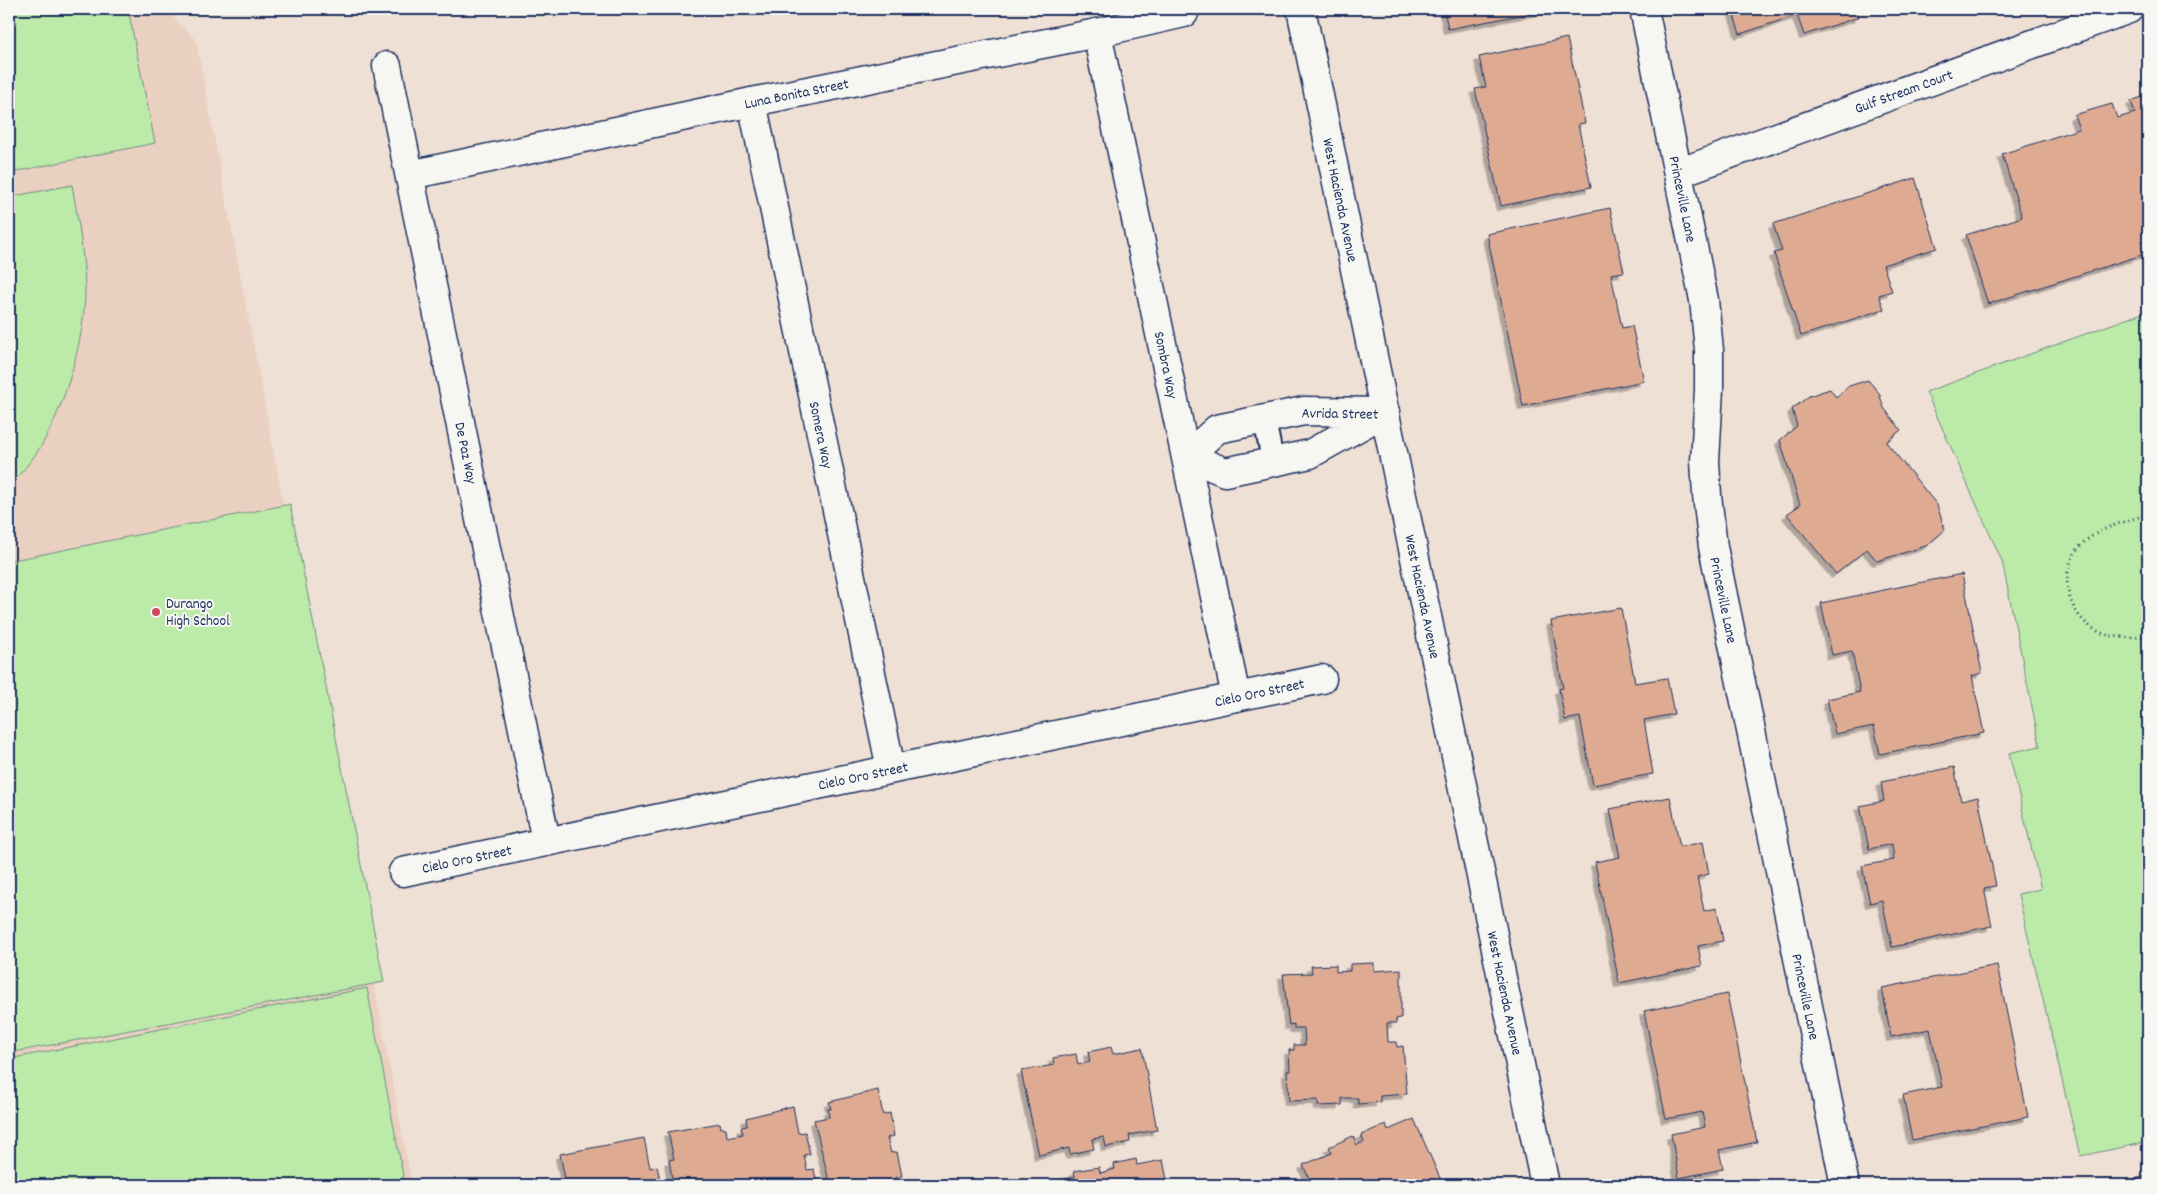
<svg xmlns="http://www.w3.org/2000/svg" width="2157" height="1194" font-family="Dekko,sans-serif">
<defs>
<filter id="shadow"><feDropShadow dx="-4.5" dy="4.5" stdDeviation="0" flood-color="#0004"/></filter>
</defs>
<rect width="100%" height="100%" fill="#efe0d5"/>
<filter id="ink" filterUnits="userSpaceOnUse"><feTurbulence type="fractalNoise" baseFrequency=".02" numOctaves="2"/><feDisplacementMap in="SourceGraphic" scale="10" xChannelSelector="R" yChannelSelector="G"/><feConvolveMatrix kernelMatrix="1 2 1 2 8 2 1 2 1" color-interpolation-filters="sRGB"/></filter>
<g filter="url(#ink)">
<polygon fill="#ead0c1" points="9,9 166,9 196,40 412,1185 9,1185"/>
<g fill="#bceaa8" stroke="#6c8c83">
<polygon points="9,9 128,9 155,143 9,173"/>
<path d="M 72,185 C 78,219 84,253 85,287 C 86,336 65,406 40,448 C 31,462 19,475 9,487 L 9,197 Z"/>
<polygon points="2148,311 2148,1142 2080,1156 2018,894 2041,889 2009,753 2040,746 2002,561 1926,392"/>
<polygon points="290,504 384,982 9,1053 9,561"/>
<polygon points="367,988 405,1185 9,1185 9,1059"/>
</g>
<g fill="#deab92" stroke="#1b2f5e" filter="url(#shadow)">
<polygon points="1444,9 1552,9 1448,29"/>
<polygon points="1732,9 1856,9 1859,17 1804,35 1797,15 1740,34"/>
<polygon points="1567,38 1585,123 1578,124 1591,187 1501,206 1475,89 1486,87 1479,57"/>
<polygon points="2148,95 2148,253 1988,304 1966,235 2022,217 2002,154 2079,129 2074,115 2112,104 2117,118 2135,113 2131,101"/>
<polygon points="1915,178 1937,248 1883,265 1892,291 1879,295 1884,309 1801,336 1774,253 1782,251 1773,224"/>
<polygon points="1610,208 1624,272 1611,274 1622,328 1632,326 1644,381 1523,406 1487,234"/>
<polygon points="1868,380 1879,393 1884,408 1901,430 1886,442 1937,505 1945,530 1926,546 1877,561 1867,549 1836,574 1787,514 1800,505 1780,440 1797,426 1792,409 1809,396 1830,389 1836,397 1849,386"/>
<polygon points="1962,574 1982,673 1972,676 1984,733 1880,754 1874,726 1835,734 1827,699 1860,692 1852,651 1832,655 1821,603"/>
<polygon points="1621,608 1635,683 1667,678 1674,714 1644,720 1653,774 1593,785 1580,717 1565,720 1559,689 1563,688 1551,621"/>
<polygon points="1954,767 1961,801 1978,797 1996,886 1984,888 1992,926 1892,947 1882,900 1870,903 1862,866 1894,860 1892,844 1869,849 1860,806 1884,801 1881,782"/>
<polygon points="1670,797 1680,847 1703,842 1709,874 1697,877 1704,911 1717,908 1723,941 1698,946 1702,966 1619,983 1595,862 1620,857 1610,809"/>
<polygon points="1374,963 1374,971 1401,969 1401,1018 1396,1019 1396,1023 1387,1023 1388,1042 1396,1042 1397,1047 1403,1046 1407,1094 1380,1096 1380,1102 1358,1104 1358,1098 1342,1098 1342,1105 1318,1106 1318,1100 1289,1101 1287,1071 1290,1071 1289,1050 1294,1050 1294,1045 1305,1045 1304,1028 1294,1028 1294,1024 1289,1025 1283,974 1312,973 1311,966 1336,965 1336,972 1350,971 1350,964"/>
<polygon points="1997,965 2028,1117 1912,1140 1903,1095 1942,1087 1930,1029 1891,1037 1882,988"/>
<polygon points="1727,994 1757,1142 1719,1150 1723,1169 1679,1178 1671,1134 1705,1127 1702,1112 1666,1119 1644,1011"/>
<polygon points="1111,1047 1113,1054 1142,1048 1157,1130 1129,1135 1130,1142 1106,1147 1104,1137 1092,1139 1094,1149 1070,1154 1069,1148 1039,1155 1021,1071 1054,1065 1053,1058 1076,1054 1078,1065 1090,1062 1088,1052"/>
<polygon points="878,1090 883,1115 890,1113 894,1136 887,1138 891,1153 897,1152 902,1176 896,1177 898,1185 830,1185 814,1120 829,1117 828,1109 831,1109 829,1102"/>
<polygon points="793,1106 798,1133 805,1132 810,1154 804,1155 807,1170 814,1169 817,1185 679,1185 679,1182 673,1183 669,1160 674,1159 668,1132 720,1123 721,1128 726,1128 727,1137 743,1134 741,1127 747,1126 746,1118"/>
<polygon points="1414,1119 1443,1185 1312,1185 1303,1165 1332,1153 1329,1147 1353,1136 1357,1145 1364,1142 1361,1135 1386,1124 1388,1130"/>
<polygon points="644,1138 650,1168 657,1166 661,1185 563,1185 566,1184 560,1154"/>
<polygon points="1136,1159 1137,1165 1163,1160 1168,1185 1048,1185 1048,1182 1075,1177 1074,1171 1099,1167 1100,1173 1115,1169 1114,1164"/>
<polygon points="2148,1176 2148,1185 2113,1185 2113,1183"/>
</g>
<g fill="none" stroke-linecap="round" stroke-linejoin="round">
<defs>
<polyline id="lane" points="1264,418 1273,462"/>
<g id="street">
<path id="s1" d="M 1644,9 L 1704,300 L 1709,350 L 1709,389 L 1705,461 L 1707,495 L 1713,547 L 1845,1185"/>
<path id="s2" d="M 1097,33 L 1236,697"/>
<path id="s3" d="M 387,66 L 546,841"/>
<path id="s4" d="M 752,102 L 891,769"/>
<path id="s5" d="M 1678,173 L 2129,9"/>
<path id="s6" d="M 410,175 L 752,102 L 1097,33 L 1184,13"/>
<polygon points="1304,411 1385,412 1310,454 1273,462 1225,472 1187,456 1217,429"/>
<path id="s7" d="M 403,872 L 1322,679"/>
</g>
<g id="secondary">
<path id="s8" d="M 1301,9 L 1545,1185"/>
</g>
</defs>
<use href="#lane" stroke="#1b2f5e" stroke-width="25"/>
<use href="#street" stroke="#1b2f5e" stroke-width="31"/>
<use href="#secondary" stroke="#1b2f5e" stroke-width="31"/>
<path stroke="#1b2f5e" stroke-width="3" stroke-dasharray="1 4" stroke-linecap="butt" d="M 2148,514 C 2128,521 2105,526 2088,539 C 2054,564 2064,618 2102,633 C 2116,639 2134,637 2148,637"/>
<use href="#lane" stroke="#f6f6f2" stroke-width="21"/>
<use href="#street" stroke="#f6f6f2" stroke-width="28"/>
<use href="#secondary" stroke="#f6f6f2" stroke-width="28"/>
</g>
</g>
<circle fill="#d1495b" stroke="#f6f6f2" stroke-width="2" cx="156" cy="612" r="5"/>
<g text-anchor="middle" stroke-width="4" stroke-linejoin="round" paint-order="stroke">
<g font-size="15" fill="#1b2f5e" stroke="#f6f6f2">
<text dy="5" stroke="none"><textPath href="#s5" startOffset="240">Gulf Stream Court</textPath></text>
<text dy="5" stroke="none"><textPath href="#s6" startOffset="395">Luna Bonita Street</textPath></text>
<text dy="5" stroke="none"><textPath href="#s1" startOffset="194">Princeville Lane</textPath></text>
<text dy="5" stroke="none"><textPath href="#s8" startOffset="195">West Hacienda Avenue</textPath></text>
<text dy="5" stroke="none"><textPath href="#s2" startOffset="339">Sombra Way</textPath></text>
<text transform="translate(1340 413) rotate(1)" y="5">Avrida Street</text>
<text dy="5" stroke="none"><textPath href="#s4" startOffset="340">Somera Way</textPath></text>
<text dy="5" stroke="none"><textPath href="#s3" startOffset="395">De Paz Way</textPath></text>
<text dy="5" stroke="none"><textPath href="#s8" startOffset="600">West Hacienda Avenue</textPath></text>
<text dy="5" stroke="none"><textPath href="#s1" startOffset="599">Princeville Lane</textPath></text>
<text dy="5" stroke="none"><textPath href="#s7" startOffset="875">Cielo Oro Street</textPath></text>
<text dy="5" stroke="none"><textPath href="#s7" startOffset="470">Cielo Oro Street</textPath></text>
<text dy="5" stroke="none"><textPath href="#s7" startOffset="65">Cielo Oro Street</textPath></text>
<text dy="5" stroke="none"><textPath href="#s8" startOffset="1005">West Hacienda Avenue</textPath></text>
<text dy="5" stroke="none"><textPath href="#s1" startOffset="1004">Princeville Lane</textPath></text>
</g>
<g font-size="15" fill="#1b2f5e" stroke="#f6f6f2" text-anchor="start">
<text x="166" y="608">Durango<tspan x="166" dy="17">High School</tspan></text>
</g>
</g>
<rect width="2157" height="1194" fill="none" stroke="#f6f6f2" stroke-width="30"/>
<rect x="15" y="15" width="2127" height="1164" fill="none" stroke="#1b2f5e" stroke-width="2" filter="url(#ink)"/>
</svg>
